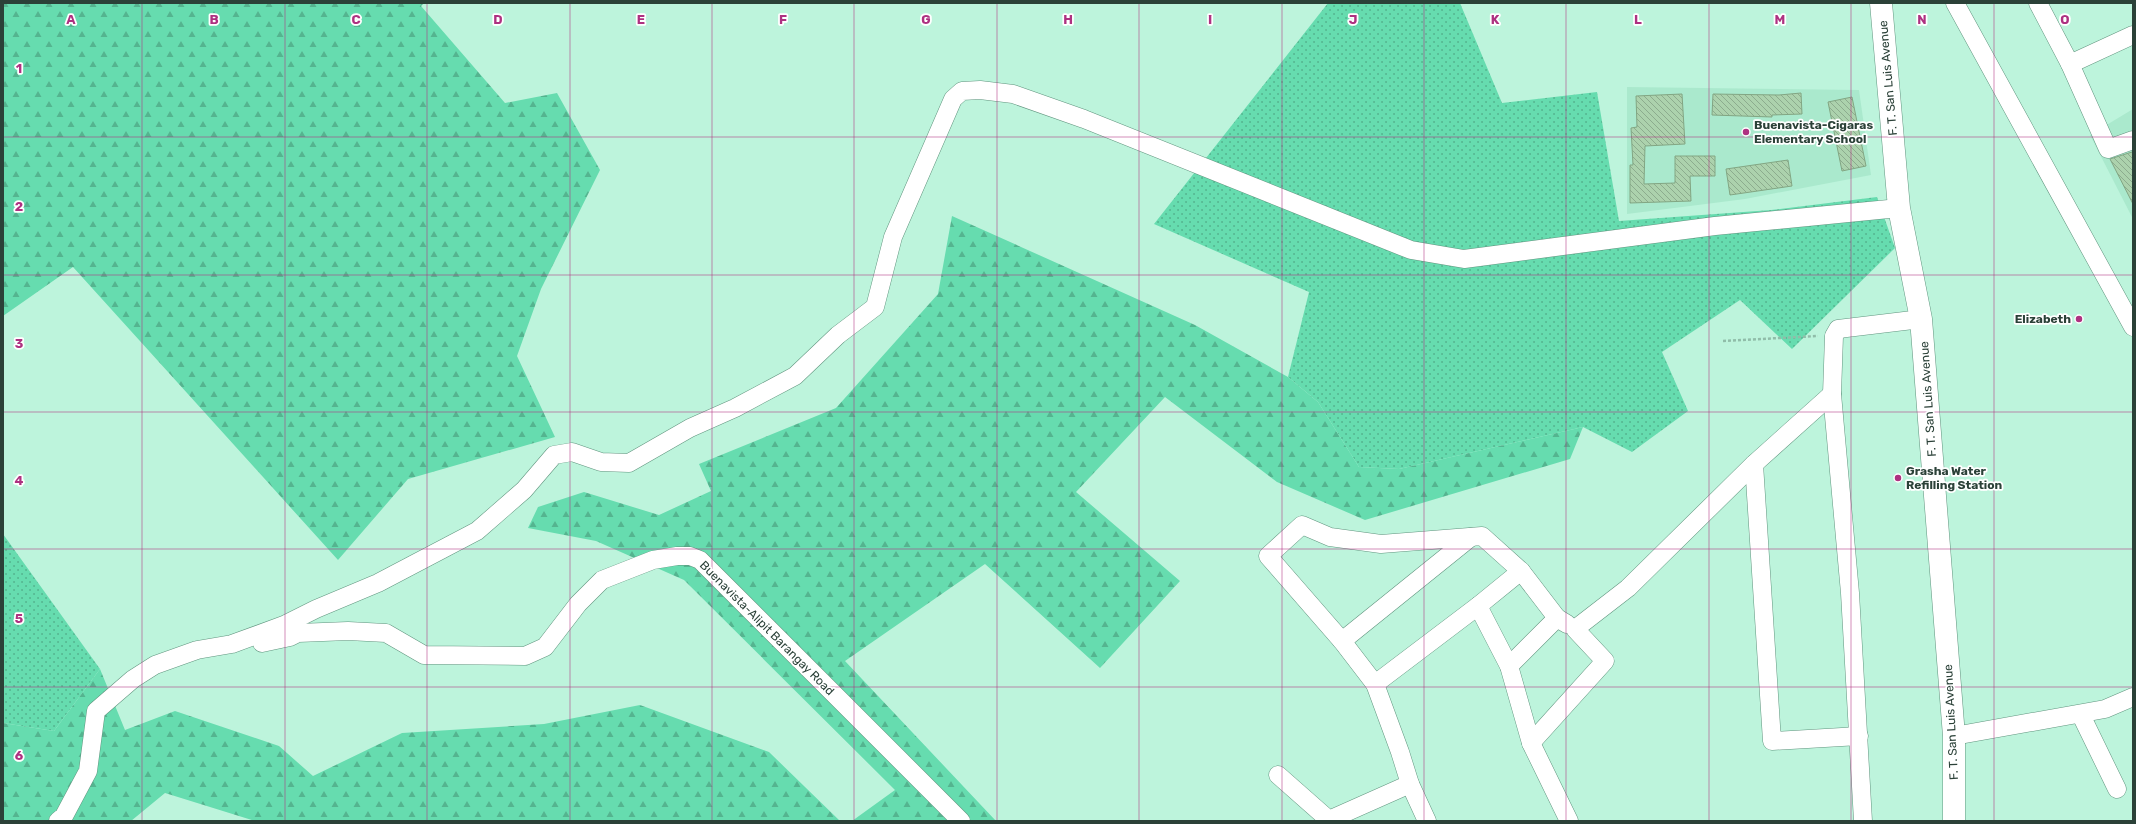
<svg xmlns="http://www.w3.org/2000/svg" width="2136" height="824" font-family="Rubik,sans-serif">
<defs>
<pattern id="grass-dots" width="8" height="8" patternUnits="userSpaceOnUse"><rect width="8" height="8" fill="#66dcaf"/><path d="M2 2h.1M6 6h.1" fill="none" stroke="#54b48f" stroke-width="1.8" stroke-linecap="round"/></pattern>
<pattern id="forest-firs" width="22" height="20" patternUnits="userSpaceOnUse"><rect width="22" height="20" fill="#66dcaf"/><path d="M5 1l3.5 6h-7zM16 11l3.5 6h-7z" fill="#54b48f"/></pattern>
<pattern id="building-back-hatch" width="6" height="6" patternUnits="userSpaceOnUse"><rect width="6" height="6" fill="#acd2ad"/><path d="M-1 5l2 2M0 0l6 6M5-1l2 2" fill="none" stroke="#8cac8e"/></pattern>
</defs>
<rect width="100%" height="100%" fill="#bdf4dc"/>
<g fill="#aae9cd">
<polygon points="1627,87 1859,90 1871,175 1745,199 1627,214"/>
<polygon points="2133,109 2133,219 2090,135"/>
</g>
<g fill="url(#grass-dots)">
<polygon points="1328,3 1460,3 1502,103 1597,92 1619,221 1771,210 1877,197 1895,248 1792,349 1740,300 1662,352 1688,411 1632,452 1583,427 1399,469 1359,467 1318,402 1288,377 1309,292 1154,224"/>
<polygon points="3,534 100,669 54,731 3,723"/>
</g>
<g fill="url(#forest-firs)">
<polygon points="3,3 424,3 421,6 505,103 557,93 600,170 541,289 517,356 555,437 408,479 338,560 73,267 3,316"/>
<polygon points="952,216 1195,325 1288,377 1318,402 1359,467 1399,469 1583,427 1570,459 1365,520 1277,482 1165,397 1076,492 1180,581 1100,668 985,564 845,661 996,821 852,821 895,790 684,580 596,541 528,528 538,507 584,492 659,515 711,491 699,464 836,408 938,294"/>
<polygon points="100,669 125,730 175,711 279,746 313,776 402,733 544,724 640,705 769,752 840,821 255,821 165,793 131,821 3,821 3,723 54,731"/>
</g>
<g fill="url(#building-back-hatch)" stroke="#82a683">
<polygon points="1801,93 1802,114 1772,115 1772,117 1712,115 1713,94 1779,95"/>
<polygon points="1682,94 1685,144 1645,146 1644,184 1675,183 1675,156 1715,156 1715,176 1690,176 1691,201 1630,203 1630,165 1633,165 1631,128 1637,127 1636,96"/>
<polygon points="1852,97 1866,166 1842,171 1828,102"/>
<polygon points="2132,152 2133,154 2133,204 2110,159"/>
<polygon points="1788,160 1792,186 1730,195 1726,169"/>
</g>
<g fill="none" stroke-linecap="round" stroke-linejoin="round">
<defs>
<g id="minor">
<polyline points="1955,3 2133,327"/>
<polyline points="2038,3 2070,64 2108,149 2133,140"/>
<polyline points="2070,64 2133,35"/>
<polyline points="1754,464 1772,741 1859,736"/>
<polyline points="1478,606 1509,666 1531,743 1569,821"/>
<polyline points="1342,641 1471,537"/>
<polyline points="262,643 290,637 298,633 348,631 386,633 424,655 525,656 545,647 578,604 602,580 653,560 677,556 690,556 700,560 961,821"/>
<polyline points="1509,666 1557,618 1567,624"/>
<polyline points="1375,684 1478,606 1521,571"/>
<polyline points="2081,715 2117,789"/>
<polyline points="1954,736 2105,709 2133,697"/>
<polyline points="1531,743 1605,661 1575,629 1628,588 1754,464 1832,394"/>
<polyline points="1278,775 1329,820 1410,784"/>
<polyline points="58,821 64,816 88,771 96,711 133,679 155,665 197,650 232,644 284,625 316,609 378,583 477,531 524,490 554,455 572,452 601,462 629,463 690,428 735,408 795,376 838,335 875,307 893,237 953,99 962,91 980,90 1013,94 1084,119 1411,250 1464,259 1715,226 1899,208"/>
<polyline points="1427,821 1410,784 1400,752 1375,684 1342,641 1268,556 1302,525 1330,537 1381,544 1482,536 1521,571 1557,618"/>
<polyline points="1863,821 1850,593 1832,394 1834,336 1838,329 1921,319"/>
</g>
<polyline id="major" points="1881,3 1899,208 1921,319 1954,736 1954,821"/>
</defs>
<use href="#minor" stroke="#61957f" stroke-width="19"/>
<use href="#major" stroke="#61957f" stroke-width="23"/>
<polyline stroke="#90bda9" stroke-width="2.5" stroke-dasharray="3 2" stroke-linecap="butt" points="1723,341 1818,336"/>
<use href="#minor" stroke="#fff" stroke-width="18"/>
<use href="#major" stroke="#fff" stroke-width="22"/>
</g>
<path fill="none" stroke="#ae3181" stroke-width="1" stroke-opacity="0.55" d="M 142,3 L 142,821M 285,3 L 285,821M 427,3 L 427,821M 570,3 L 570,821M 712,3 L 712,821M 854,3 L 854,821M 997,3 L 997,821M 1139,3 L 1139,821M 1282,3 L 1282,821M 1424,3 L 1424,821M 1566,3 L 1566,821M 1709,3 L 1709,821M 1851,3 L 1851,821M 1994,3 L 1994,821M 3,137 L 2133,137M 3,275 L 2133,275M 3,412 L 2133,412M 3,549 L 2133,549M 3,687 L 2133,687"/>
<g fill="#ae3181" stroke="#fff" stroke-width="1.5">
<circle cx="1746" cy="132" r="4"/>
<circle cx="2079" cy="319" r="4"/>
<circle cx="1898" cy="478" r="4"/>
</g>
<g text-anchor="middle" stroke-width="3.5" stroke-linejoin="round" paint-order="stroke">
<g font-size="12" fill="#2b4138" stroke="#fff">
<text transform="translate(1888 78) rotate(-95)" y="4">F. T. San Luis Avenue</text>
<text transform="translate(1928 399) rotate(-94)" y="4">F. T. San Luis Avenue</text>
<text transform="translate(767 628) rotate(45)" y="4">Buenavista-Alipit Barangay Road</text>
<text transform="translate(1951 722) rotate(-93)" y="4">F. T. San Luis Avenue</text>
</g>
<g font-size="12" font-weight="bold" fill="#2b4138" stroke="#fff" text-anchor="start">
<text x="1754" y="129">Buenavista-Cigaras<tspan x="1754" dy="14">Elementary School</tspan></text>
<text x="2071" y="323" text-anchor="end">Elizabeth</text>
<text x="1906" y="475">Grasha Water<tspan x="1906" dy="14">Refilling Station</tspan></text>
</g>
</g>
<g font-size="13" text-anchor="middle" font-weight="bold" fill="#ae3181" stroke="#fff" stroke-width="3.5" stroke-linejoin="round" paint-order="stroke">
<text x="71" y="24">A</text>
<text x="214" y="24">B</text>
<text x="356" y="24">C</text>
<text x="498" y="24">D</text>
<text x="641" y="24">E</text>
<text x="783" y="24">F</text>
<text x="926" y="24">G</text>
<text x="1068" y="24">H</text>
<text x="1210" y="24">I</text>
<text x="1353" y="24">J</text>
<text x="1495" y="24">K</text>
<text x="1638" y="24">L</text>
<text x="1780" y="24">M</text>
<text x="1922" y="24">N</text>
<text x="2065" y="24">O</text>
<text x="19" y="73">1</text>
<text x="19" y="211">2</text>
<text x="19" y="348">3</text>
<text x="19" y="485">4</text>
<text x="19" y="623">5</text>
<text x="19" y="760">6</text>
</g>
<rect width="2136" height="824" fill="none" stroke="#2b4138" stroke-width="8"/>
</svg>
